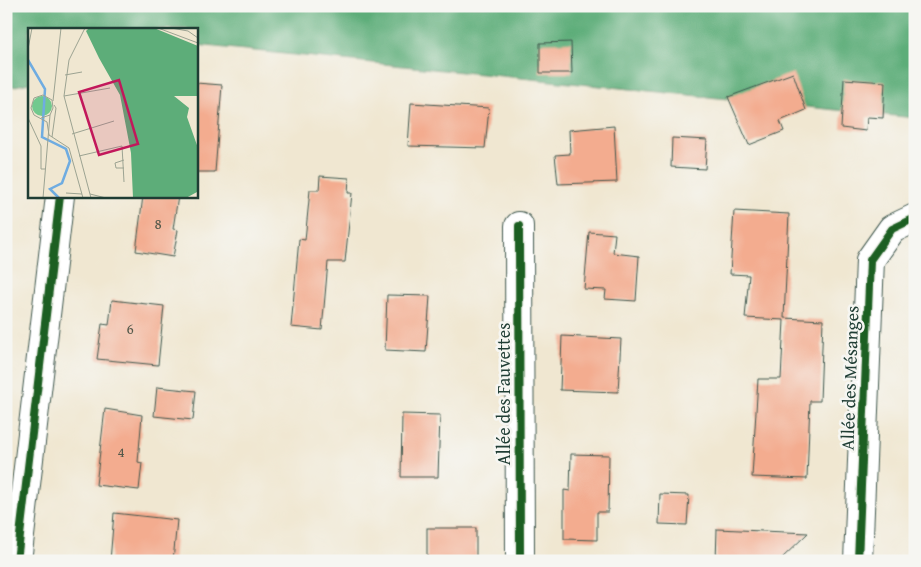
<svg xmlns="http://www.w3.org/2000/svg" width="921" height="567" font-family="'Gentium Book Plus',serif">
<rect width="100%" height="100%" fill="#f6f6f2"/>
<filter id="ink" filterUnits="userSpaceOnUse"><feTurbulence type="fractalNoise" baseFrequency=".02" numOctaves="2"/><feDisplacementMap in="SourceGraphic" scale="10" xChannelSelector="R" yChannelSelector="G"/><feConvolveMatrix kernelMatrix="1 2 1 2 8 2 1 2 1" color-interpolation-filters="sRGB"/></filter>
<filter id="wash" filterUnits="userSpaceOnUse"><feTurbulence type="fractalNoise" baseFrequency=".0096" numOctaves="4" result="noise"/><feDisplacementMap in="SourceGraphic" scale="20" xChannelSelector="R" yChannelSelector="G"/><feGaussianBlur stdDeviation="1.12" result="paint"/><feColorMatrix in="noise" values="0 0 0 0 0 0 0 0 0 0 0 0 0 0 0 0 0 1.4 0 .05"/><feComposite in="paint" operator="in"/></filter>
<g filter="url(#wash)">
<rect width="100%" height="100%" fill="#f0e7d1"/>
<polygon fill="#5dad79" stroke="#3e7556" points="6,6 915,6 915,118 196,45 196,29 29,29 29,83 6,88"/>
<g id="blocks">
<g fill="#f3ac8f">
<polygon points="571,42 572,73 540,73 540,43"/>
<polygon points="793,73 806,110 780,121 784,131 749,145 728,97"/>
<polygon points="844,79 885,82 883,118 867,117 866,131 841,128"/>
<polygon points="196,83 222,85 215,172 196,172"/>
<polygon points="411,103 489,108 485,148 408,146"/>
<polygon points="614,126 617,182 558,184 555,155 570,154 569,130"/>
<polygon points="672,138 707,140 705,169 671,167"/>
<polygon points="320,176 349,178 348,193 352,193 345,262 328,262 322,330 291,327 299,239 305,240 310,190 319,190"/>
<polygon points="143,196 178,196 173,229 178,230 173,257 136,251"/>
<polygon points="734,211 789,214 784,318 823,320 820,401 810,401 807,479 752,477 758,379 781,379 784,320 745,318 749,275 730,274"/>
<polygon points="589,232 615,234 613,253 639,256 636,301 605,299 606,290 584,289"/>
<polygon points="387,295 430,296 426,352 385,350"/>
<polygon points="112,300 164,306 158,365 97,359 102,324 109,325"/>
<polygon points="562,336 621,339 618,392 560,390"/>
<polygon points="157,387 196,391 193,420 154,416"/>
<polygon points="105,409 142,415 138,462 142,463 139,490 96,485"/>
<polygon points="402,414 440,415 438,477 401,477"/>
<polygon points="571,454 609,455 608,512 597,512 597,540 564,539 564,490 570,491"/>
<polygon points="660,494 689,495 687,525 659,524"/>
<polygon points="114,513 177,520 173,561 110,561"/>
<rect x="427" y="528" width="49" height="33"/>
<polygon points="717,529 808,533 779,561 716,561"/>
</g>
</g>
</g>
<g filter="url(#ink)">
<use href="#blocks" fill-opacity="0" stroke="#3e564c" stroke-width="1"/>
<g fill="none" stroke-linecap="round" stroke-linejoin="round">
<defs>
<g id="minor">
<polyline points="519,226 520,561"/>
<polyline points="17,561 60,196"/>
<polyline points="858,561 870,260 892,229 915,218"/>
</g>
</defs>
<use href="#minor" stroke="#3e564c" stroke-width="30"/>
<use href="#minor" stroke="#fff" stroke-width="28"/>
<defs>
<g id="cycleway">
<polyline points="519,226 520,561"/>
<polyline points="17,561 60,196"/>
<polyline points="858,561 870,260 892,229 915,218"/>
</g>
</defs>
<use href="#cycleway" stroke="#f6f6f2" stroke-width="11"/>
<use href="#cycleway" stroke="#1b5e20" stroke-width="8"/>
</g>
</g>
<g text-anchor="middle" stroke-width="5" stroke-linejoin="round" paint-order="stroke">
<g font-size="15" fill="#54594b">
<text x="158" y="229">8</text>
<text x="130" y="334">6</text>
<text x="121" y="457">4</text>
</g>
<g font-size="18" fill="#1f3d34" stroke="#f6f6f2">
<text transform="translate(850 378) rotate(-88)" y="6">Allée des Mésanges</text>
<text transform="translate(504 394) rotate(-90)" y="6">Allée des Fauvettes</text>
</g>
</g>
<g transform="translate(28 28)">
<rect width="170" height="170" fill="#f0e7d1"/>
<path d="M4 78a10 10 0 1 1 20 0a10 10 0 1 1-20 0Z" fill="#72c98e"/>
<path d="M 61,0 L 126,0 L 170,18 L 170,68 L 146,68 L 161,80 L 159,89 L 170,120 L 169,164 L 158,170 L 105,170 L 103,125 L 92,67 L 71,30 L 58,3 Z" fill="#5dad79"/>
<path fill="none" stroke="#6face1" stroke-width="2.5" d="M 0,32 L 17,61 L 14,109 L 38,121 L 42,133 L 34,155 L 22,161 L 31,170"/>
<path fill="none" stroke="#9ca392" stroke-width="1" d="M 57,0 L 41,32 L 36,68 L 63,170M 130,0 L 170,15M 143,0 L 160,3 L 170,10M 0,21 L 4,0M 37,47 L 54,44M 36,68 L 82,60M 25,73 L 33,0M 0,90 L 13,118 L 13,141 L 17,141M 13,90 L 22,87 L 25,80 L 24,72 L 15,67 L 6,70 L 3,80 L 6,87 L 19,94 L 21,107M 44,106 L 86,93M 21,107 L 41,120 L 55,170M 24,109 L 28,80 L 26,77M 51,128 L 94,118 L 96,154M 96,132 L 87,135 L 88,140 L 96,140M 38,165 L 54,166M 62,166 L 78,170M 15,170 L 22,87"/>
<path fill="#c2185b" fill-opacity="0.15" stroke="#c2185b" stroke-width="2.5" d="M 91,52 L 110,116 L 71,127 L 51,64 Z"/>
<rect width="170" height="170" fill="none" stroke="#1f3d34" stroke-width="2.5"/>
</g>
<rect width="921" height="567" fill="none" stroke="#f6f6f2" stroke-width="25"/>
</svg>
